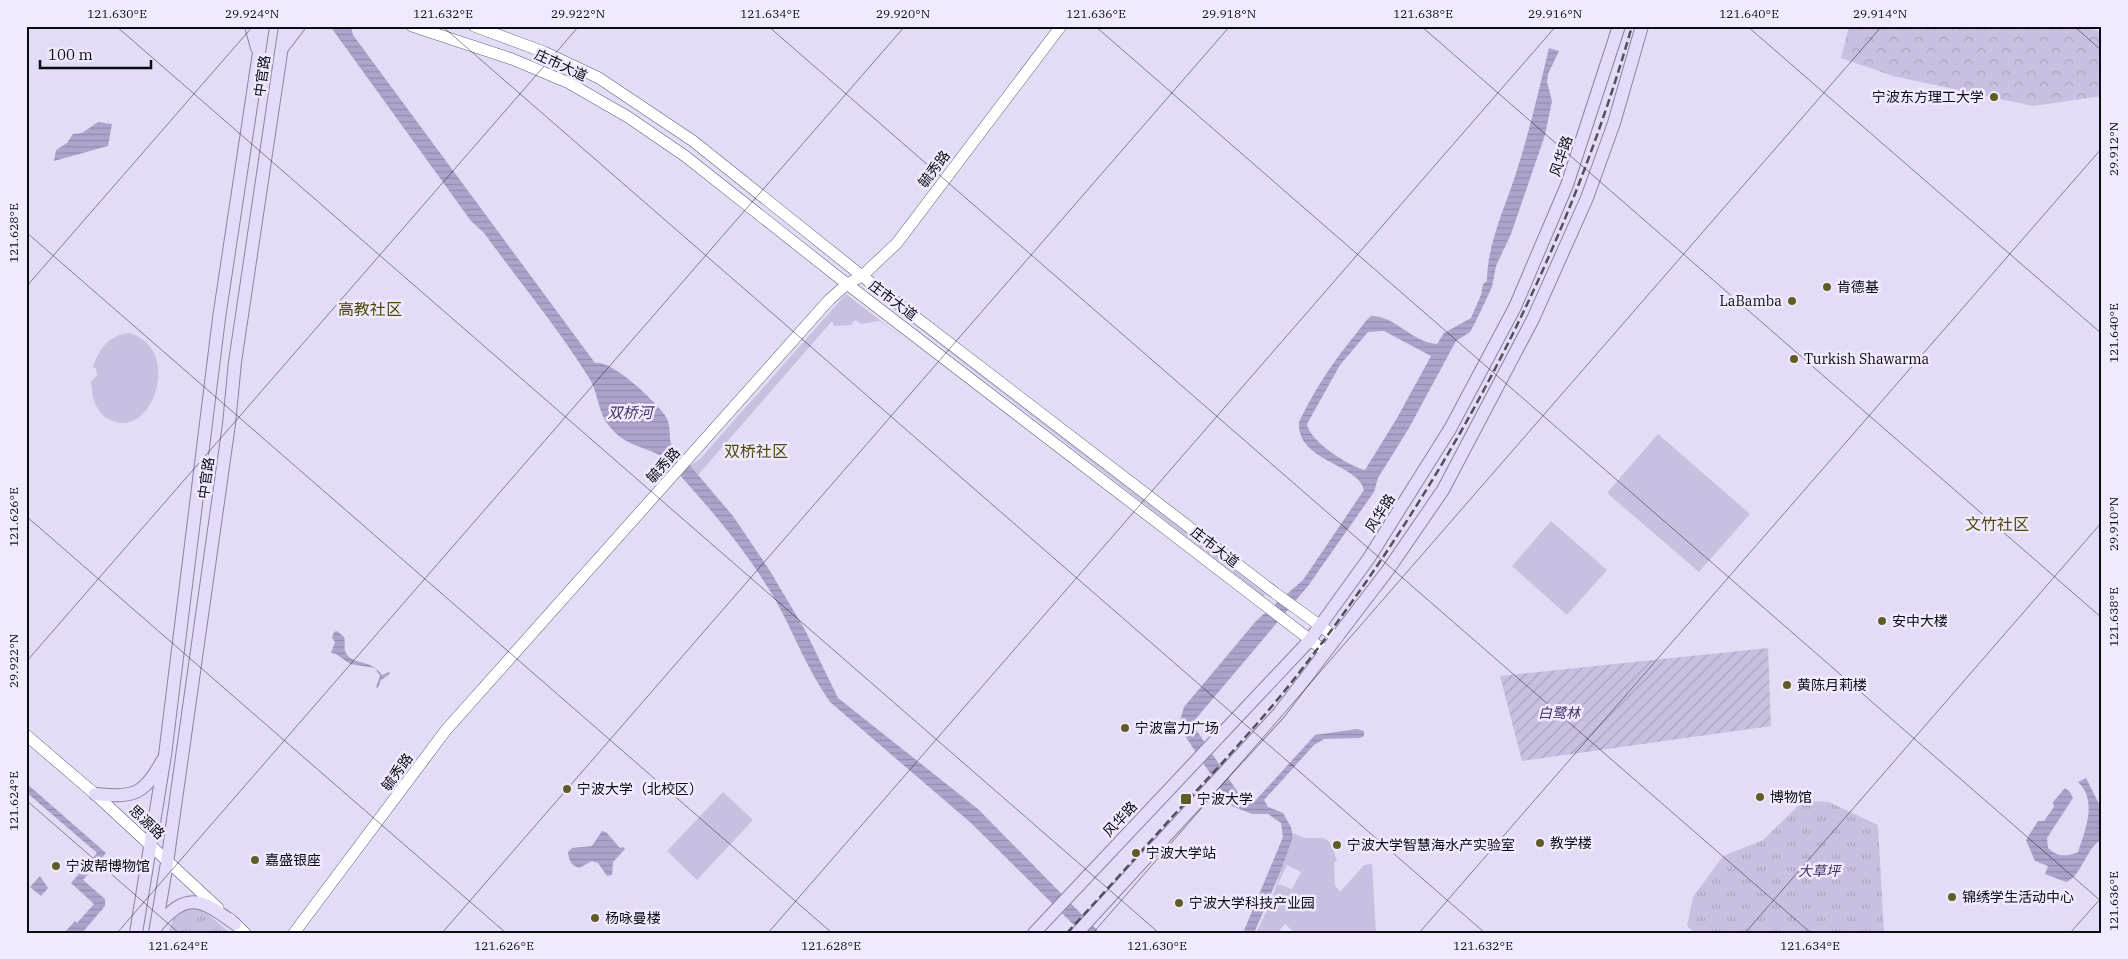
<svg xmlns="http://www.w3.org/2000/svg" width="2128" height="959" font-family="'IBM Plex Serif','Noto Sans SC',serif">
<defs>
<pattern id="forest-crowns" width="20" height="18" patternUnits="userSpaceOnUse" patternTransform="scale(1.25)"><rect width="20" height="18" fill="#c9c0e1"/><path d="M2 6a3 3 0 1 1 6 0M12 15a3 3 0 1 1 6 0" fill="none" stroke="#aba4c0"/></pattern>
<pattern id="park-tufts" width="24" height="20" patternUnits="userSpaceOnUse" patternTransform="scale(1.25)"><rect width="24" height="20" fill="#c9c0e1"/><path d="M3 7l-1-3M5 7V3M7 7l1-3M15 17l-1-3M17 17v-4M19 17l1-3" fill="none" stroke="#aba4c0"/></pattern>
<pattern id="garden-furrows" width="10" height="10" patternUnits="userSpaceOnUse" patternTransform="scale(1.25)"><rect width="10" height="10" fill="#c9c0e1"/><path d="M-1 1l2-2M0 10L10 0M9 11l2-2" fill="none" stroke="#aba4c0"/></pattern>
<pattern id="water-rules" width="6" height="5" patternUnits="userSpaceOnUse" patternTransform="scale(1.25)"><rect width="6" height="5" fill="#afa3cc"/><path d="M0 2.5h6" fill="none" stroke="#958bae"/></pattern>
</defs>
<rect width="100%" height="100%" fill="#e3dcf6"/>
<g fill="#c9c0e1" fill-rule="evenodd">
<polygon points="866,284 1265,594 1264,597 866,287"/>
<polygon points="846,294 911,344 880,321 861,324 855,320 851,325 834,326 832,321 698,475 690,466 700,459"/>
<path d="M 129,333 C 183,347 154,441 110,420 C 95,413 92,396 91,381 L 97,376 L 96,369 L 93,367 C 99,349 109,335 129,333 Z"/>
<polygon points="1658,434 1750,514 1699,572 1607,493"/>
<polygon points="1551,521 1607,570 1567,615 1512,566"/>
<polygon points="723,792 753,820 697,880 667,851"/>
<path d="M 1294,833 C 1316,848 1327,821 1337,862 L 1334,862 L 1335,885 L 1340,892 L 1364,865 L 1372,864 L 1376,933 L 1295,933 L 1285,924 L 1277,933 L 1256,933 L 1270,904 ZM 1287,865 L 1301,872 L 1292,889 L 1278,884 Z"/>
</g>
<polygon fill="url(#forest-crowns)" points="1849,26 2079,26 2102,32 2102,96 2033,106 1893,76 1841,58"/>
<g fill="url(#park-tufts)">
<polygon points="1803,801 1829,802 1878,825 1884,933 1695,933 1687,926 1693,897 1723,856 1763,840"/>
<polygon points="187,906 204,911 230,933 168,933 175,914"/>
</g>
<polygon fill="url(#garden-furrows)" points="1768,648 1771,726 1522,761 1500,676"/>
<g fill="url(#water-rules)" fill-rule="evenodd">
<path d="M 330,26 L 351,27 L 353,35 L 595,363 C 611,359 654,400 664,414 C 676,430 662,441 681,458 L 673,467 C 668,463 662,456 655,453 C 637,445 624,444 610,427 C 597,412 599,393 589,378 C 558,328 519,281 484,233 L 471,221 Z"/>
<path d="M 1549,48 L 1559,51 L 1548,74 L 1547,82 L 1552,101 L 1545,135 L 1511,234 L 1496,266 L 1492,287 L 1476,321 L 1470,332 L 1456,341 L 1409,428 L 1378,478 L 1374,492 L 1308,586 L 1194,721 L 1193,725 L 1241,797 L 1255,801 L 1315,735 L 1357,729 L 1364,731 L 1364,736 L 1360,738 L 1324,739 L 1314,745 L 1264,800 L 1268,807 L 1283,813 L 1291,827 L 1293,837 L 1280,873 L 1254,933 L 1243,933 L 1283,837 L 1281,823 L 1268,814 L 1252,814 L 1232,806 L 1181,730 L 1180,721 L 1184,707 L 1256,621 L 1303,580 L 1364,490 C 1359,464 1296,461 1299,422 C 1314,391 1330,366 1351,340 C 1359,331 1362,324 1371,316 C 1396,316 1411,342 1437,344 L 1444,333 L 1471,318 L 1481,295 L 1483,284 L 1487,281 C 1487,243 1506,206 1517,170 C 1530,130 1539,89 1549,48 ZM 1384,331 L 1431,356 L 1397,418 L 1365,470 C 1350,467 1309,441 1307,424 L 1340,365 L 1368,332 Z"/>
<polygon points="98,122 112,124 108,146 54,161 56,150 67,143 73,134 82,133"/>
<path d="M 687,462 L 733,516 L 770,571 L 805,630 L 838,698 L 978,809 L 1100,933 L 1082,933 L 971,823 L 830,702 C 808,671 794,634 776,601 C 749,554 714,513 678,473 Z"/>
<path d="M 337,631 L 344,637 C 346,643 343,648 346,653 C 353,666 370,658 382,675 L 389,672 L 390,674 L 381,680 L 378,688 L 376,687 L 380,676 L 375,668 L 350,664 L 336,654 L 331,653 L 335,642 L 332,638 L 334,632 Z"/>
<path d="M 2086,778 L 2102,810 L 2102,839 C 2085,849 2082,876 2066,882 L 2045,874 L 2048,866 L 2035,861 L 2026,840 L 2038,821 L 2044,821 L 2054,807 L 2053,802 L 2065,788 L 2070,792 L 2073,798 L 2047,838 L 2048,848 C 2057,857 2066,857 2078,852 C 2085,831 2098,800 2078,782 Z"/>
<polygon points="26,783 106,853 83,880 105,899 105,906 82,933 64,933 75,921 77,923 94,904 71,883 97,853 26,792"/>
<path d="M 602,831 L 606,832 L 620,848 L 623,847 L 625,849 L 613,862 L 612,875 L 607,876 L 598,863 L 592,861 L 579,868 C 571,865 569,861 568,852 L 572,848 L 592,846 Z"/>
<polygon points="40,876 48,888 41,896 30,887"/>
</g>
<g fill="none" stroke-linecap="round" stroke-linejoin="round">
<defs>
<g id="secondary">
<polyline points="412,26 512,59 569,83 628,117 685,156 847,284 1326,652"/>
<polyline points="474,26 544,52 599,78 693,141 862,276 1275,593 1337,638"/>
<polyline points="26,735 95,794 218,908"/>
<polyline points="230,919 245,933"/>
<polyline points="294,933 446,730 829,300 847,284 862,276 897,243 1061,26"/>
</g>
<g id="primary">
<polyline points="251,26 257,48"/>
<polyline points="283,47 299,26"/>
<path d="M 95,794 C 132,797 143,797 162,761"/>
<path d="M 156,927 C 187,891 200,898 235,924"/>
<polyline points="136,933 165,755 219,318 263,26"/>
<polyline points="155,933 167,863 229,424 235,362 285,26"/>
<polyline points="1034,933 1309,641 1369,558 1450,429 1515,307 1567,185 1619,26"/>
<polyline points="1077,933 1279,713 1388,570 1443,490 1533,319 1587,198 1614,123 1642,26"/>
</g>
</defs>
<use href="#secondary" stroke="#645e74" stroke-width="12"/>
<use href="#primary" stroke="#8c82a4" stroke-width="14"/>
<use href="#secondary" stroke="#fff" stroke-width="11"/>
<use href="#primary" stroke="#e3dbf8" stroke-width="12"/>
<path stroke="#534f5d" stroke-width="2.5" stroke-dasharray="8 4" stroke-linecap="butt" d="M 1067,933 C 1103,894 1138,855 1173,816 C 1215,771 1257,726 1295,678 C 1448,483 1564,264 1632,26"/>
</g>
<path fill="none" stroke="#0c0a12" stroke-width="1" stroke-opacity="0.45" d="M 116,26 L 1159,933M 442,26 L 1485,933M 768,26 L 1811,933M 1095,26 L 2102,902M 1421,26 L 2102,618M 1747,26 L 2102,334M 2074,26 L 2102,51M 26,232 L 832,933M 26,287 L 253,26M 26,516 L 506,933M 26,662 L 579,26M 26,800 L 179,933M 117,933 L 905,26M 442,933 L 1230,26M 768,933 L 1556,26M 1093,933 L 1882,26M 1419,933 L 2102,148M 1745,933 L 2102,522M 2070,933 L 2102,897"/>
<g fill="#605b27" stroke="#f0eaff" stroke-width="2">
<circle cx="1994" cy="97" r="5"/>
<circle cx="1827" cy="287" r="5"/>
<circle cx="1792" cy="301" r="5"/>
<circle cx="1794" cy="359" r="5"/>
<circle cx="1882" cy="621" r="5"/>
<circle cx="1787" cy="685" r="5"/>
<circle cx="1125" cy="728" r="5"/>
<circle cx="567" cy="789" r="5"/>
<circle cx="1760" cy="797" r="5"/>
<rect x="1180" y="793" width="12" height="12" rx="2.5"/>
<circle cx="1540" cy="843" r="5"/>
<circle cx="1337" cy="845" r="5"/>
<circle cx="1136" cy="853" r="5"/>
<circle cx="255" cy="860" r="5"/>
<circle cx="56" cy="866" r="5"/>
<circle cx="1952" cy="897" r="5"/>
<circle cx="1179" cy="903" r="5"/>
<circle cx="595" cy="918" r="5"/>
</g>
<g text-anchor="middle" stroke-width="5" stroke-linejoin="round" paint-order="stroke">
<g font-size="14" fill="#0c0a12" stroke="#f0eaff">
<text transform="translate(561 65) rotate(25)" y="5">庄市大道</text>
<text transform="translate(262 76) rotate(-82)" y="5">中官路</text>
<text transform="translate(1561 156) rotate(-71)" y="5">风华路</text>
<text transform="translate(934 169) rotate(-53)" y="5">毓秀路</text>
<text transform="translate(893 300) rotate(37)" y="5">庄市大道</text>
<text transform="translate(663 465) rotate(-48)" y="5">毓秀路</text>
<text transform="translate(206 478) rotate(-82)" y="5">中官路</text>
<text transform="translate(1380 513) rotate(-58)" y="5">风华路</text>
<text transform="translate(1215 547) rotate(38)" y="5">庄市大道</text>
<text transform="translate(397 772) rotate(-54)" y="5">毓秀路</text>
<text transform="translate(1120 819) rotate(-47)" y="5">风华路</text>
<text transform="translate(147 822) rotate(43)" y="5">思源路</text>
</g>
<g font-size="14" fill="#0c0a12" stroke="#f0eaff" text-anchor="start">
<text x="1984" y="102" text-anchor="end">宁波东方理工大学</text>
<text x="1837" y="292">肯德基</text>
<text x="1782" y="306" text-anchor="end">LaBamba</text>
<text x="1804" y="364">Turkish Shawarma</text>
<text x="1892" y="626">安中大楼</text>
<text x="1797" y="690">黄陈月莉楼</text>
<text x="1135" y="733">宁波富力广场</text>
<text x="577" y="794">宁波大学（北校区）</text>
<text x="1770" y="802">博物馆</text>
<text x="1197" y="804">宁波大学</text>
<text x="1550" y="848">教学楼</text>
<text x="1347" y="850">宁波大学智慧海水产实验室</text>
<text x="1146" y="858">宁波大学站</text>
<text x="265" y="865">嘉盛银座</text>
<text x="66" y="871">宁波帮博物馆</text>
<text x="1962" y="902">锦绣学生活动中心</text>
<text x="1189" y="908">宁波大学科技产业园</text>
<text x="605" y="923">杨咏曼楼</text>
</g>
<g font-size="14" font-style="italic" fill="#422f64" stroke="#f0eaff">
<text x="1559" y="718">白鹭林</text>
<text x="1819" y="876">大草坪</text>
</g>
<g font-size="15" font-style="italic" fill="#453267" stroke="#f0eaff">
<text x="630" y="418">双桥河</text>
</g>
<g font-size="16" fill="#504a0a" stroke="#f0eaff">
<text x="370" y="315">高教社区</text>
<text x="756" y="457">双桥社区</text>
<text x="1997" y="530">文竹社区</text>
</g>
</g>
<rect width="2128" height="959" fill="none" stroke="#f0eaff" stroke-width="55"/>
<path d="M40 60v8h111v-8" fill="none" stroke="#0c0a12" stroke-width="2.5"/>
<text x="48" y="60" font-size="15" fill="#0c0a12" stroke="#f0eaff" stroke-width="4" paint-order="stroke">100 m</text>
<rect x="28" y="28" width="2072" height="904" fill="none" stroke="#0c0a12" stroke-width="2"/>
<g font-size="12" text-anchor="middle" fill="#0c0a12">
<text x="117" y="18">121.630°E</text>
<text x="252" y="18">29.924°N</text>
<text x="443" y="18">121.632°E</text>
<text x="578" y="18">29.922°N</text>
<text x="770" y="18">121.634°E</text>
<text x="903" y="18">29.920°N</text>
<text x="1096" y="18">121.636°E</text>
<text x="1229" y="18">29.918°N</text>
<text x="1423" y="18">121.638°E</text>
<text x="1555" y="18">29.916°N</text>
<text x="1749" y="18">121.640°E</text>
<text x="1880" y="18">29.914°N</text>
<text transform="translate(2114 149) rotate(-90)" y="4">29.912°N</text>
<text transform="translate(14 233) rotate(-90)" y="4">121.628°E</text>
<text transform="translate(2114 333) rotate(-90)" y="4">121.640°E</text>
<text transform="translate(14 517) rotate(-90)" y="4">121.626°E</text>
<text transform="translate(2114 524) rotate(-90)" y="4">29.910°N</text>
<text transform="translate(2114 617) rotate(-90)" y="4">121.638°E</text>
<text transform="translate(14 661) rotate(-90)" y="4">29.922°N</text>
<text transform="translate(14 801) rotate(-90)" y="4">121.624°E</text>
<text transform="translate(2114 901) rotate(-90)" y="4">121.636°E</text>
<text x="178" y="950">121.624°E</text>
<text x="504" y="950">121.626°E</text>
<text x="831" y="950">121.628°E</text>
<text x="1157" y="950">121.630°E</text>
<text x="1483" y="950">121.632°E</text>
<text x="1810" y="950">121.634°E</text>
</g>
</svg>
